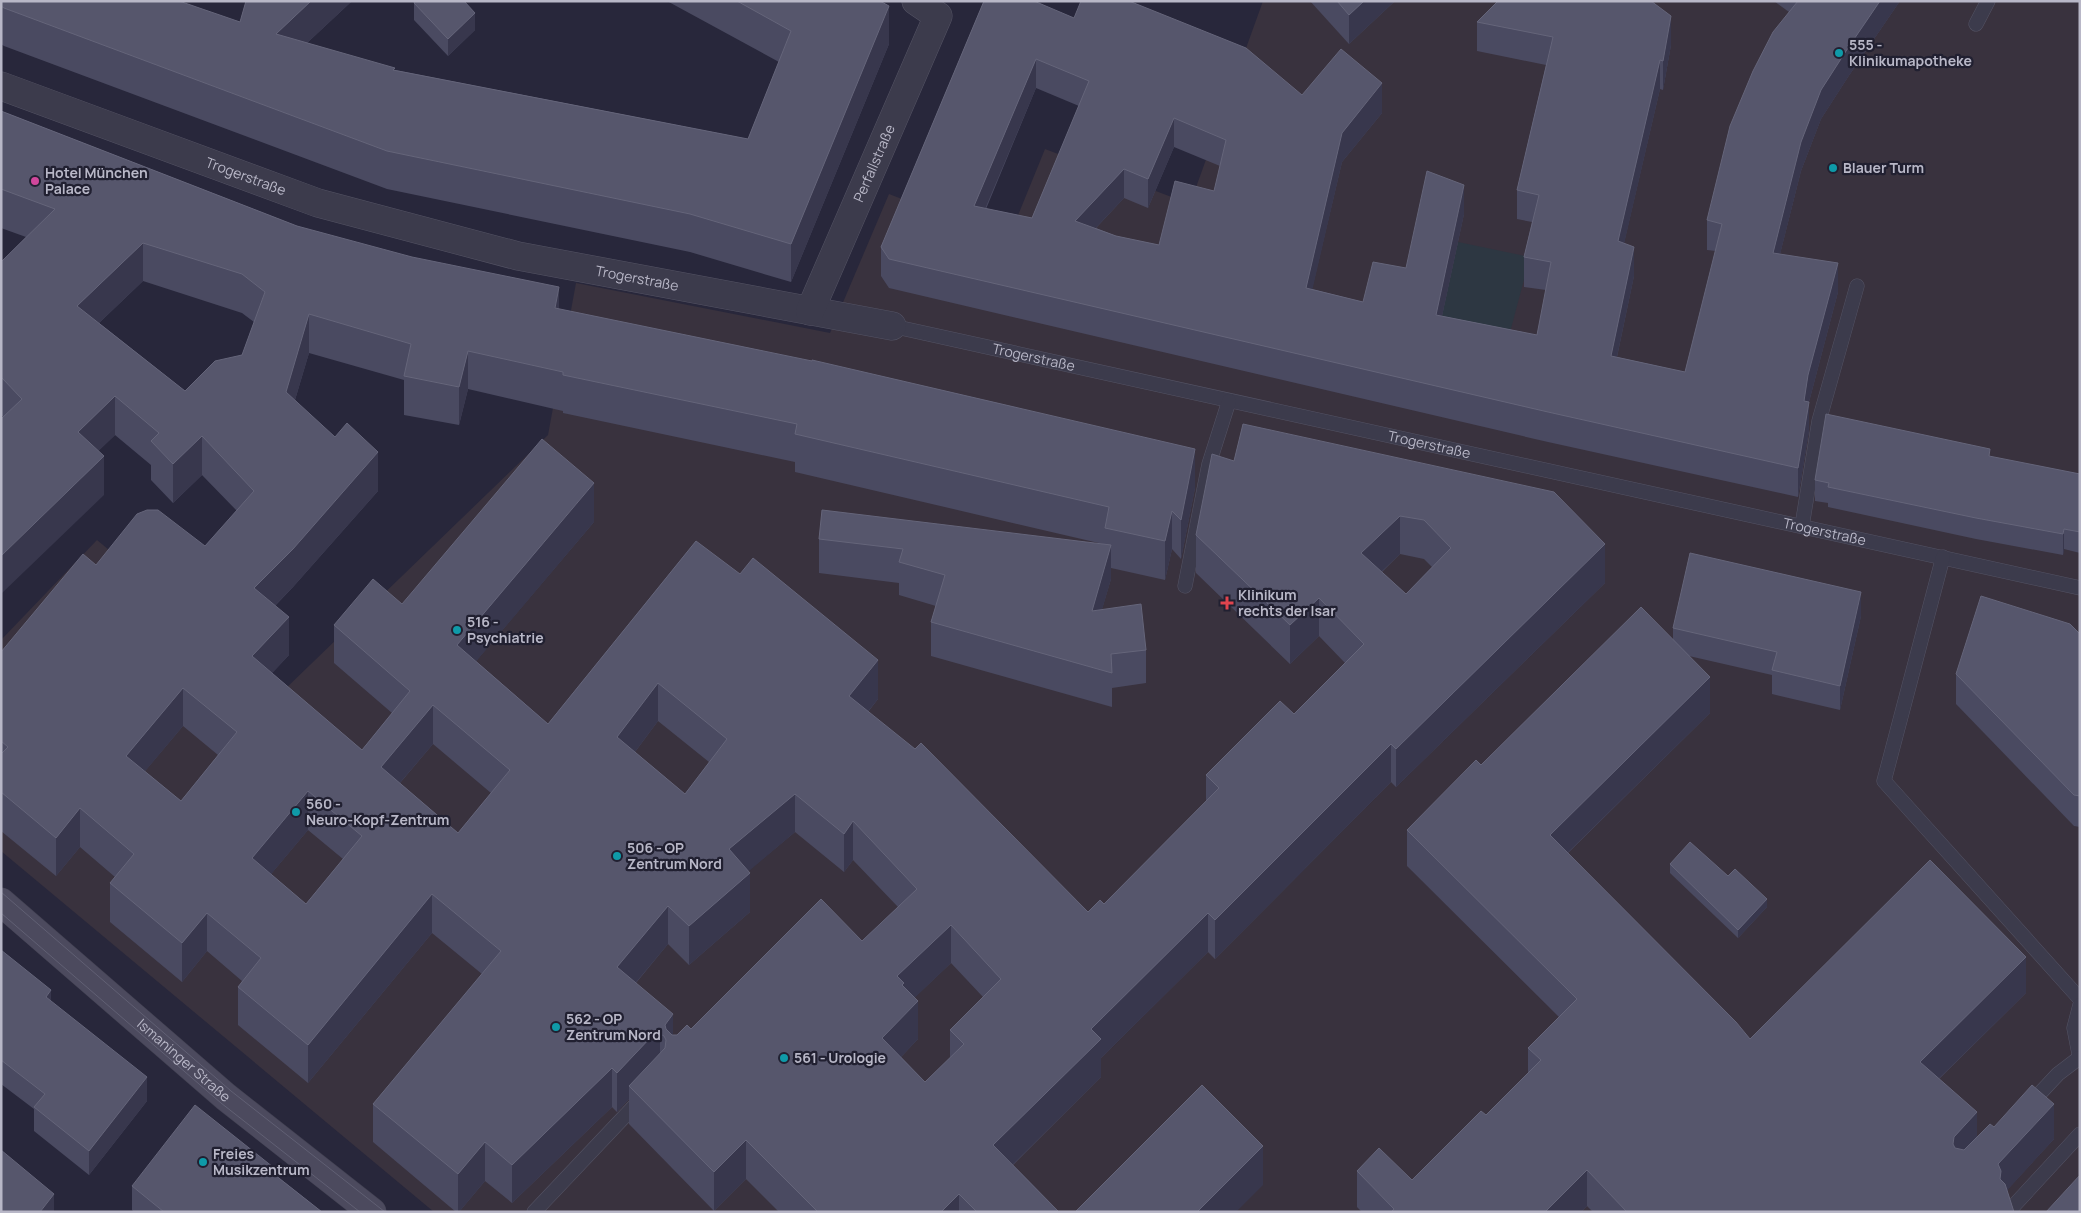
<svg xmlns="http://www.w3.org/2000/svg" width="2081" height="1213" font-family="Manrope,sans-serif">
<rect width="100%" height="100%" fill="#28273b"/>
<polygon fill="#39323e" points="1263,1 2080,1 2080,1212 434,1212 1,851 1,640 97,540 281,693 548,435 576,283 830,333 889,194 1008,240 1045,149 1190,204"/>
<polygon fill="#2d3742" points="1458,242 1530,257 1509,336 1441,319"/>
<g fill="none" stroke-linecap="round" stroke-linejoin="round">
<defs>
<g id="lane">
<polyline points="1976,24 1988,1"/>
<path id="s1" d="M 892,326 L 2080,588"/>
<polyline points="1802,526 1819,421 1857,286"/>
<polyline points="1943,557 1884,781 2080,999"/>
<polyline points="1185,586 1209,464 1229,401"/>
<polyline points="2080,1005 2074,1028 2080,1059"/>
<polyline points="2028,1106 2058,1074 2079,1058"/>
<polyline points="534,1212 640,1100"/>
<polyline points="2008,1212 2080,1134"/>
</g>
<g id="street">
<path id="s2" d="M 1,86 L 318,203 L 518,256 L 892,326"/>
<path id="s3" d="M 810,311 L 938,16 L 916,1"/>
</g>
<g id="secondary">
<path id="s4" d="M 1,902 L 226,1097 L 372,1212"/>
</g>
</defs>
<use href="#lane" stroke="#545364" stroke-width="15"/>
<use href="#street" stroke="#545364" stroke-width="29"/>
<use href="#secondary" stroke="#424152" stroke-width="29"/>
<use href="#lane" stroke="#3c3b4c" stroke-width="14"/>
<use href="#street" stroke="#3c3b4c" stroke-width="28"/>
<use href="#secondary" stroke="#4c4a5e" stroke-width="28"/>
<g stroke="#616074" stroke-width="1">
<polyline points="1,892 231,1091 385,1212"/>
<polyline points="1,913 221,1103 360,1212"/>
</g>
</g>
<g fill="#4a4a61" fill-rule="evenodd">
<polygon points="1,1 240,22 246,1 352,1 307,43 395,70 748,139 779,62 667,1 880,1 889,44 791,282 690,252 387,189 4,46 1,44"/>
<path d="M 984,1 L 1074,18 L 1302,95 L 1382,113 L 1342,162 L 1312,289 L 1363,302 L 1406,268 L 1464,214 L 1442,316 L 1537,335 L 1546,290 L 1524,287 L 1524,257 L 1532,222 L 1517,219 L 1517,190 L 1546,65 L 1477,51 L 1477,22 L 1671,45 L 1663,90 L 1660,89 L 1624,243 L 1634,276 L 1617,357 L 1685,372 L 1716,251 L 1707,250 L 1707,220 L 1789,12 L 1774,1 L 1900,1 L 1848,77 L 1821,119 L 1801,171 L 1780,254 L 1838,292 L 1809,402 L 1809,431 L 1798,497 L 1548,442 L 889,288 L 881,276 L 881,247 ZM 1036,88 L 1079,106 L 1032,218 L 986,209 ZM 1174,147 L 1220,166 L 1214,191 L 1159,245 L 1116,236 L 1096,228 L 1124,198 L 1148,208 Z"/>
<polygon points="1310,1 1395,1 1349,44"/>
<polygon points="414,3 475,30 448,56 414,20"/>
<path d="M 1,111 L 297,226 L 559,309 L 1195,488 L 1181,559 L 1172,549 L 1165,580 L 1111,568 L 1111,579 L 1102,609 L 1146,650 L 1146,683 L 1112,688 L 1112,707 L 931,656 L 931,622 L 936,606 L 899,595 L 899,583 L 819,573 L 819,539 L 1103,544 L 795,472 L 795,462 L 563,413 L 563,411 L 468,389 L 459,425 L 404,415 L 404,380 L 309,353 L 295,400 L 378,491 L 293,587 L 275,606 L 289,655 L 272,673 L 362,750 L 392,713 L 334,663 L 334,625 L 402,604 L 594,522 L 476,661 L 548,724 L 696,541 L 878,699 L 868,712 L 1088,912 L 1104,904 L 1206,802 L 1206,775 L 1294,714 L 1345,663 L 1319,636 L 1290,664 L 1196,573 L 1196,535 L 1234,461 L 1243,424 L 1605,583 L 1396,787 L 1391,782 L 1215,959 L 1208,952 L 1101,1058 L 1101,1077 L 1013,1165 L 1059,1212 L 779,1212 L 746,1179 L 714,1211 L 629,1124 L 629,1099 L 617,1112 L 612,1107 L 512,1203 L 485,1181 L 459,1212 L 456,1212 L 373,1142 L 373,1104 L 482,974 L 432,933 L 308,1083 L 238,1025 L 238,987 L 242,981 L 207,951 L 182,982 L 110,922 L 110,883 L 115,877 L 80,847 L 56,876 L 1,831 L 1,652 L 96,565 L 205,546 L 237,511 L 202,475 L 173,503 L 151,480 L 151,465 L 115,435 L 98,451 L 104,495 L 1,415 L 1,262 L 26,237 L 1,228 ZM 143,281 L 242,313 L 254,322 L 242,355 L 185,391 L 99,323 ZM 1400,554 L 1424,559 L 1432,567 L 1406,594 L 1382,572 ZM 658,721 L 709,762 L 685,794 L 635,752 ZM 183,726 L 218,755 L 181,801 L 145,771 ZM 433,744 L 491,793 L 458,833 L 400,783 ZM 308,830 L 343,859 L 306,904 L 271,874 ZM 795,832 L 844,872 L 853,860 L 898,907 L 862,941 L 691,1029 L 677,1035 L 673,1035 L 636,983 L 668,944 L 689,965 L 750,912 L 748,871 ZM 951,963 L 983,997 L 950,1030 L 950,1058 L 925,1082 L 901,1057 L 918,1039 L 915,997 Z"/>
<polygon points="1990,457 2080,474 2080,553 2064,549 2063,555 1976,539 1828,507 1828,503 1815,501 1815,480"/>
<polygon points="1861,616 1840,710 1772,694 1772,675 1689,656 1710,713 1568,853 1750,1039 2026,993 1939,1079 1977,1137 1994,1127 2054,1139 2007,1190 2014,1212 1593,1212 1587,1206 1581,1212 1362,1212 1357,1207 1357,1171 1412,1180 1486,1115 1528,1073 1528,1048 1559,1017 1407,866 1407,830 1481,765 1673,639 1673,628"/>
<polygon points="2080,634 2080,827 2074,826 1956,704 1956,674"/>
<polygon points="1670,864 1728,876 1767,907 1738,938 1670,873"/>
<polygon points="1,950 147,1101 89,1175 34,1131 34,1109 1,1084"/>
<polygon points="278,1177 322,1212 134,1212 132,1210 132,1186"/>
</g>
<g fill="#38374d">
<polygon points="311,1 352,1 276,72 276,34"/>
<polygon points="1364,1 1395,1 1349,44 1349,15"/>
<polygon points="1880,1 1900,1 1848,77 1821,119 1801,171 1773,282 1773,253 1801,142 1821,90 1848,48"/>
<polygon points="889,6 889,44 791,282 791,244"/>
<polygon points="475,13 475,30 448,56 448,39"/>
<polygon points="1671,16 1671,45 1663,90 1663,61"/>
<polygon points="1036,59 1036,88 974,235 974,206"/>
<polygon points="1660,60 1660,89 1618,270 1618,241"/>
<polygon points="1382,83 1382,113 1342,162 1306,317 1306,288 1342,133"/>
<polygon points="1174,118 1174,147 1148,208 1148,179"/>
<polygon points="1124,169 1124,198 1075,250 1075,221"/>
<polygon points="1464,185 1464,214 1436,344 1436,315"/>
<polygon points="143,243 143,281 77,344 77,306"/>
<polygon points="1634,247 1634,276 1611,385 1611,356"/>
<polygon points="1838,263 1838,292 1809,402 1809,431 1798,497 1798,468 1804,401 1808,375"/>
<polygon points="559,287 559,326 555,308"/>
<polygon points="309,314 309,353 286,430 286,392"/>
<polygon points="468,351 468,389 459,425 459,387"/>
<polygon points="115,396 115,435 78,471 78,432"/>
<polygon points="202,436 202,475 173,503 173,464"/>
<polygon points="1195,449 1195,488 1181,559 1181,520"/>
<polygon points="378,452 378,491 293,587 254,627 254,588"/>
<polygon points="104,456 104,495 1,594 1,556"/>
<polygon points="594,483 594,522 457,684 457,645"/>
<polygon points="1172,511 1172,549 1165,580 1165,541"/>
<polygon points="1400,516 1400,554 1361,591 1361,553"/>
<polygon points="2064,529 2064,549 2063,555 2063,534"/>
<polygon points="1605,544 1605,583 1396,787 1396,749"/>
<polygon points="1111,545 1111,579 1092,644 1092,611"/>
<polygon points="1861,592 1861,616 1840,710 1840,686"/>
<polygon points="1319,598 1319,636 1290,664 1290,625"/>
<polygon points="289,617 289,655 252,695 252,656"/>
<polygon points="878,660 878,699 849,735 849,696"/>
<polygon points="1710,677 1710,713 1550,870 1550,835"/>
<polygon points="658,683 658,721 617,776 617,737"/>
<polygon points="183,688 183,726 126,794 126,756"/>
<polygon points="433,705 433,744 381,805 381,767"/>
<polygon points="1391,744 1391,782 1215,959 1215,920"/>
<polygon points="308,791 308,830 252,897 252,858"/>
<polygon points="795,794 795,832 729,888 729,849"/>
<polygon points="80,808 80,847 56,876 56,838"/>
<polygon points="853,821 853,860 844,872 844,834"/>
<polygon points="750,873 750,912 689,965 689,926"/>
<polygon points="432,894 432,933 308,1083 308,1045"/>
<polygon points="1767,899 1767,907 1738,938 1738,930"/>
<polygon points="668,906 668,944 617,1005 617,967"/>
<polygon points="207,913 207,951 182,982 182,943"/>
<polygon points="1208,913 1208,952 1101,1058 1101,1077 993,1184 993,1145 1091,1029"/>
<polygon points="951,925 951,963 904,1008 918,1001 918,1039 882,1077 882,1038 897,976"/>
<polygon points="2026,957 2026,993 1920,1097 1920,1062"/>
<polygon points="51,990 51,1014 46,997"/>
<polygon points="673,1014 673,1053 666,1040 665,1025"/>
<polygon points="660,1034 660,1072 629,1086 629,1099 617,1112 617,1073 652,1036"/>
<polygon points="612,1068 612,1107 512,1203 512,1165"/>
<polygon points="147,1077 147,1101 89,1175 89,1151"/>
<polygon points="2054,1104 2054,1139 2001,1197 1998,1164"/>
<polygon points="1977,1112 1977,1148 1953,1180 1953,1144 1954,1137"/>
<polygon points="746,1140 746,1179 714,1211 714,1172"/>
<polygon points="485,1142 485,1181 459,1212 458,1212 458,1174"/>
<polygon points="1263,1146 1263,1185 1236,1212 1197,1212"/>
<polygon points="1587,1170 1587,1206 1581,1212 1545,1212"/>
<polygon points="54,1194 54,1212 40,1212"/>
<polygon points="959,1194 959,1212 941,1212"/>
</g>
<g fill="#56566c" stroke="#65657a" fill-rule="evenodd">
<polygon points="1,1 179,1 240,22 246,1 311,1 276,34 395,68 393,70 748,139 791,31 737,1 880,1 889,6 791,244 690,214 387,151 4,8 1,6"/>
<polygon points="415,1 464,1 475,13 448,39 414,3"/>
<path d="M 984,1 L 1034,1 L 1074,18 L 1081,1 L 1129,1 L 1246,48 L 1302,95 L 1341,49 L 1382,83 L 1342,133 L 1306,288 L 1363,302 L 1373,262 L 1406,268 L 1427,171 L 1464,185 L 1436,315 L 1537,335 L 1551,262 L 1524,257 L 1539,195 L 1517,190 L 1553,37 L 1477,22 L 1498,1 L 1651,1 L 1671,16 L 1663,61 L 1660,60 L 1618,241 L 1634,247 L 1611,356 L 1685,372 L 1722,224 L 1707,220 L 1730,126 L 1753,71 L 1773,32 L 1798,1 L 1880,1 L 1848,48 L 1821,90 L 1801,142 L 1773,253 L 1838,263 L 1808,375 L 1804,401 L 1809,402 L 1798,468 L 1548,412 L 889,259 L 881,247 ZM 1036,59 L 1089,81 L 1032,218 L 974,206 ZM 1174,118 L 1226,140 L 1214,191 L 1175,181 L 1159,245 L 1116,236 L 1075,221 L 1124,169 L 1148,179 Z"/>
<polygon points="1337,1 1364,1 1349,15"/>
<path d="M 1,111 L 297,226 L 412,257 L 559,287 L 555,308 L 812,361 L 812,360 L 1195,449 L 1181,520 L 1172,511 L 1165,541 L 1105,528 L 1109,507 L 795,434 L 797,424 L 563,375 L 563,372 L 468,351 L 459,387 L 404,376 L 411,344 L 309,314 L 286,392 L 335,437 L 347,423 L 378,452 L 293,549 L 254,588 L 289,617 L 252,656 L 362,750 L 410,691 L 334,625 L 373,579 L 402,604 L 542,439 L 594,483 L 457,645 L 548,724 L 696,541 L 740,574 L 753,558 L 878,660 L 849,696 L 915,749 L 921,743 L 1088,912 L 1100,900 L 1104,904 L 1219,788 L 1206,775 L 1280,701 L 1294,714 L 1364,644 L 1319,598 L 1290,625 L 1196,535 L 1212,454 L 1234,461 L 1243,424 L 1554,492 L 1605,544 L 1396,749 L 1391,744 L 1215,920 L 1208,913 L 1091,1029 L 1101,1039 L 993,1145 L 1059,1212 L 977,1212 L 959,1194 L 941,1212 L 818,1212 L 746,1140 L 714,1172 L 629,1086 L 665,1048 L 666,1040 L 664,1036 L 660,1034 L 652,1036 L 617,1073 L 612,1068 L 512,1165 L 485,1142 L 458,1174 L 373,1104 L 501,951 L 432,894 L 308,1045 L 238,987 L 261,958 L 207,913 L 182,943 L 110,883 L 134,854 L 80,808 L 56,838 L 1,792 L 1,754 L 8,747 L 1,741 L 1,652 L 83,554 L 96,565 L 137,514 L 147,510 L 158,510 L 205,546 L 254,491 L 202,436 L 173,464 L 151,441 L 159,433 L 115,396 L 78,432 L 104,456 L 1,556 L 1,419 L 22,399 L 1,377 L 1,262 L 55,209 L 1,189 ZM 143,243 L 242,274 L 265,292 L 242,355 L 215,361 L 185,391 L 77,306 ZM 1400,516 L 1424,520 L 1451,548 L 1406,594 L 1361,553 ZM 658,683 L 727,739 L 685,794 L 617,737 ZM 183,688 L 237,732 L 181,801 L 126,756 ZM 433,705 L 510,770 L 458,833 L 381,767 ZM 308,791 L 362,836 L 306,904 L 252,858 ZM 795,794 L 844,834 L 853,821 L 917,889 L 862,941 L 821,899 L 691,1029 L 687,1025 L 677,1035 L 672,1035 L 666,1029 L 665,1025 L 673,1014 L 617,967 L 668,906 L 689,926 L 750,873 L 729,849 ZM 951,925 L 1001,979 L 950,1030 L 964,1044 L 925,1082 L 882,1038 L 918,1001 L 902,985 L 904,983 L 897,976 Z"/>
<polygon points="1826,414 1990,449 1989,456 2080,474 2080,532 2064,529 2063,534 1976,518 1828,487 1829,483 1815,480"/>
<polygon points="822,510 1111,545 1092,611 1141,604 1146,650 1111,654 1112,673 931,622 945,575 899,562 903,549 819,539"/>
<polygon points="1690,553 1861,592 1840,686 1772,670 1777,652 1673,628"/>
<polygon points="1981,596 2070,624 2080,634 2080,796 2074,795 1956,674"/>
<polygon points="1641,607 1710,677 1550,835 1736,1022 1750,1039 1930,860 2026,957 1920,1062 1977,1112 1954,1137 1953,1144 1955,1148 1964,1150 1990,1124 1994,1127 2032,1085 2054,1104 1998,1164 2001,1171 2000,1179 2005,1184 2014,1212 1627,1212 1587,1170 1545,1212 1391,1212 1394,1209 1357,1171 1379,1148 1412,1180 1481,1111 1486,1115 1541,1060 1528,1048 1577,999 1407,830 1476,760 1481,765"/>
<polygon points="1690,842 1728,876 1735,869 1767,899 1738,930 1670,864"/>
<polygon points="1,950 51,990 46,997 147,1077 89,1151 34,1107 45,1094 1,1060"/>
<polygon points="1202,1085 1263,1146 1197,1212 1075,1212"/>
<polygon points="195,1105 278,1171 275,1175 322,1212 164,1212 132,1186"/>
<polygon points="1,1150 54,1194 40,1212 1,1212"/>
<polygon points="2080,1175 2080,1212 2046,1212"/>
</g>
<g fill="#0f9aa8" stroke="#212031" stroke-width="2">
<circle cx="1839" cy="53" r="5"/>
<circle cx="1833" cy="168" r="5"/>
<circle cx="457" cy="630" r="5"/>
<circle cx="296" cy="812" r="5"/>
<circle cx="617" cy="856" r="5"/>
<circle cx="556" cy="1027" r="5"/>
<circle cx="784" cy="1058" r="5"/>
<circle cx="203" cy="1162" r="5"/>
</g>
<circle fill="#d1479c" stroke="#212031" stroke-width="2" cx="35" cy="181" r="5"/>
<path fill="#e0444e" stroke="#212031" stroke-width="2" d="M1224.5 595.5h5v5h5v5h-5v5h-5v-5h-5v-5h5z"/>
<g text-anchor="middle" stroke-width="4.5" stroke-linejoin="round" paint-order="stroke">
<g font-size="14" font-weight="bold" fill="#b8b7c7" stroke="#212031" text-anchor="start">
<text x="1849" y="50">555 -<tspan x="1849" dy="16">Klinikumapotheke</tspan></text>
<text x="1843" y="173">Blauer Turm</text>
<text x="45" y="178">Hotel München<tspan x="45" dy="16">Palace</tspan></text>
<text x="1238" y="600">Klinikum<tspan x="1238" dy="16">rechts der Isar</tspan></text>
<text x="467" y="627">516 -<tspan x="467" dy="16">Psychiatrie</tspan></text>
<text x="306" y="809">560 -<tspan x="306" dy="16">Neuro-Kopf-Zentrum</tspan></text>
<text x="627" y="853">506 - OP<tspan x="627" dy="16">Zentrum Nord</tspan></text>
<text x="566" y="1024">562 - OP<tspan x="566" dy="16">Zentrum Nord</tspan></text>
<text x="794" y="1063">561 - Urologie</text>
<text x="213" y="1159">Freies<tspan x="213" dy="16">Musikzentrum</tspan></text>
</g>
<g font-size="14" fill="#b8b7c7" stroke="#212031">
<text dy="5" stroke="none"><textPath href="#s3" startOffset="161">Perfallstraße</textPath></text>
<text dy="5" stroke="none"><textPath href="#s2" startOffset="261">Trogerstraße</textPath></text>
<text dy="5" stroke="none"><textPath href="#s2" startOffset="666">Trogerstraße</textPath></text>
<text dy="5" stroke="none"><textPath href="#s1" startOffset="145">Trogerstraße</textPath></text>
<text dy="5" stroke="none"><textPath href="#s1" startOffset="550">Trogerstraße</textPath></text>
<text dy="5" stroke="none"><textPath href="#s1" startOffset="955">Trogerstraße</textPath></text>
<text dy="5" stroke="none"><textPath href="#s4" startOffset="242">Ismaninger Straße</textPath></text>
</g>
</g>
<rect width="2081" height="1213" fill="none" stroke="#b8b7c7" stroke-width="5"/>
</svg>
